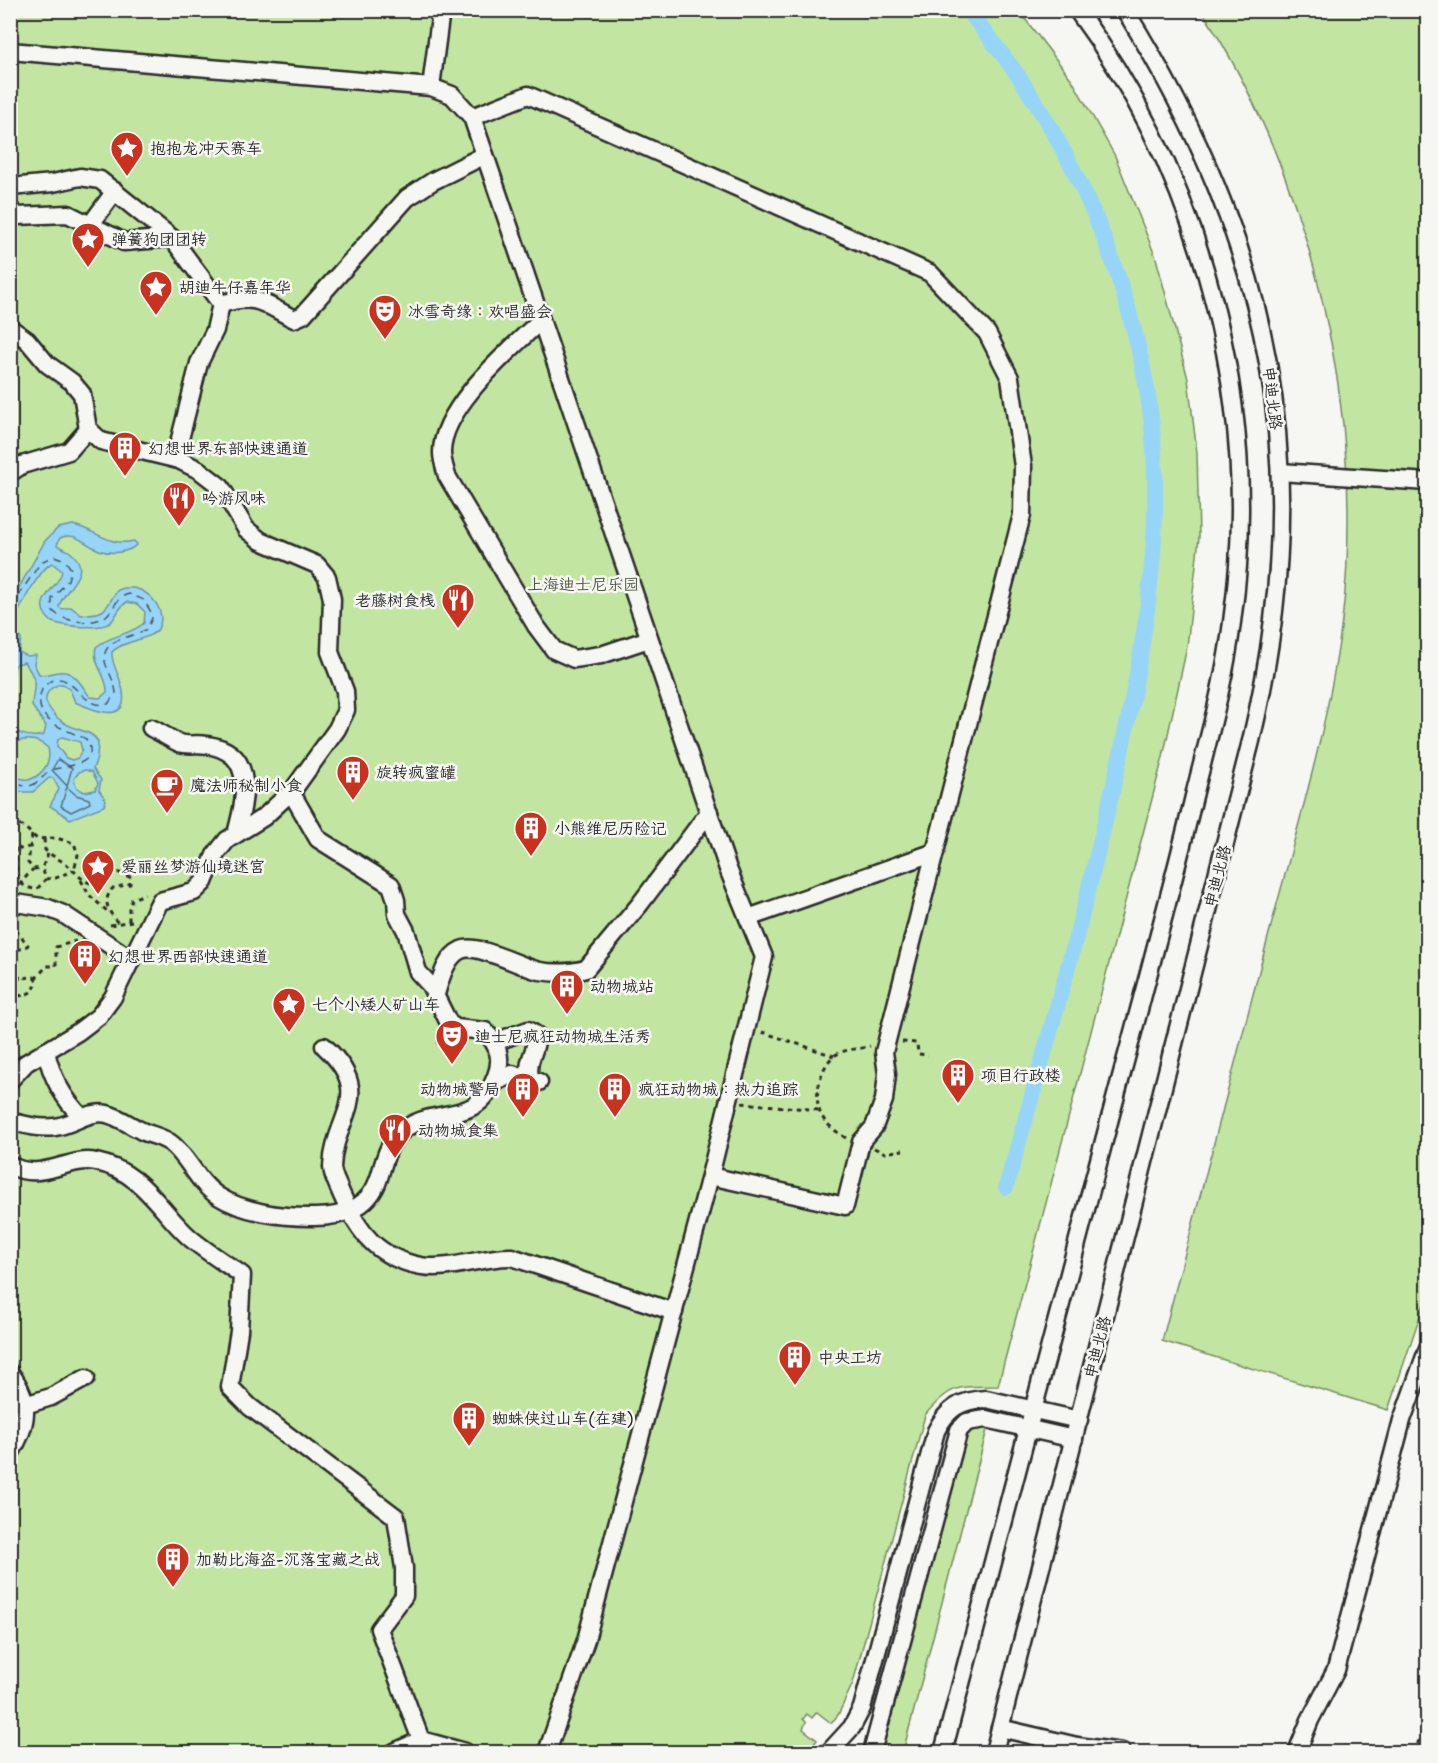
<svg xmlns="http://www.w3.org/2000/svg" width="1438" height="1763" font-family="'Shantell Sans','LXGW WenKai TC',sans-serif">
<rect width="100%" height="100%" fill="#f6f6f2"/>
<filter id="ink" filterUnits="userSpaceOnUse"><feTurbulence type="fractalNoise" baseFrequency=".0167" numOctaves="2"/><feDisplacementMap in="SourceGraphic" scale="12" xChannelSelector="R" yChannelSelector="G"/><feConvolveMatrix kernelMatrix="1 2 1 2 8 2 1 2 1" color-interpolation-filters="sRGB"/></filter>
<g filter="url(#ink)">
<g fill="#c2e6a1" stroke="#768866" stroke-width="1.5">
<path d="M 11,11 L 1019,11 L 1072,80 L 1115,156 L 1156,258 L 1188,379 L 1197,453 L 1199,537 L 1187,647 L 1163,757 L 998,1386 C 959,1387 952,1383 925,1415 L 853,1683 L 838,1715 L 831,1723 L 817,1712 L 812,1718 L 807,1714 L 803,1719 L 806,1722 L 803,1729 L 817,1740 L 808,1752 L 11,1752 Z"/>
<path d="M 1202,11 L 1427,11 L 1427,1295 L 1388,1410 L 1162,1341 C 1196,1209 1231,1077 1266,945 C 1294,838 1328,731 1342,621 C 1367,418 1313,182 1202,11 Z"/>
<polygon points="988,1426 903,1752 881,1752 965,1437 974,1428"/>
</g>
<path fill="#97d5f8" stroke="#6c91a6" stroke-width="1.5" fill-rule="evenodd" d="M 73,525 C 96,530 109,547 134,541 L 137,544 C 133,549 127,551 120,552 C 89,557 81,528 60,538 L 57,545 C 61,548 66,549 70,552 C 96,572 62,589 59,607 L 62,609 L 71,607 L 81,615 C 87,614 97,614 102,611 C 109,607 112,596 118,590 C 143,579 170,610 158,629 C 151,640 123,640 112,652 C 111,664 120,676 122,687 C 132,727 93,710 75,702 L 70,690 L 63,684 C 53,685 45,691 46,702 C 62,735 90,725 98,742 L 97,758 L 93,769 L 101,780 L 99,790 L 106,800 L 104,806 L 70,819 L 50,806 L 59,789 L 53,778 L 49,778 L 33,792 L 21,792 L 11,785 L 11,772 L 19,778 L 29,780 C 42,775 52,763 48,748 C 37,738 24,738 11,744 L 11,727 C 19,735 32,738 44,735 L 46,726 L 32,706 C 33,684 40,683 24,662 L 15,665 L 11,687 L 11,602 L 45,541 L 58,528 ZM 52,563 L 62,571 C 60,588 27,601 52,622 C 63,626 104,631 112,621 C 118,613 119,607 127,602 L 137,604 L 145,612 L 144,623 C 131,635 110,635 96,647 C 92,665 108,676 107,692 L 100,698 L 90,697 C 82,686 74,669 58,672 C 50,673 47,676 39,674 L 34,664 L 36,655 L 27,656 L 19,652 L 21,639 L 14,629 C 13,616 40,569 52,563 ZM 62,737 L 80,742 L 82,750 L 78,758 L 72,760 L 66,758 L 57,746 L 58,739 ZM 85,770 L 92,772 L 98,783 L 95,790 L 84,792 L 76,787 L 74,779 L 79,772 Z"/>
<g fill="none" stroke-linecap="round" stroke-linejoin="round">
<g stroke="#566f7d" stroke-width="1.5">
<polygon points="58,759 72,768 67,786 52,770"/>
<polygon points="67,787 76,795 89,799 90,803 71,812 61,806"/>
</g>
<path stroke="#97d5f8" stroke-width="16" d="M 968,10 C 986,34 1005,56 1021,80 C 1077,164 1119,260 1141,359 C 1174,504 1144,654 1111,796 C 1081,928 1043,1057 1006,1187"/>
<path stroke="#46565e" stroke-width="1.5" stroke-dasharray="8 6" stroke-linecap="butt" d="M 10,608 L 41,562 L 54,556 L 65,560 L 71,569 L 68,580 L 52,599 L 52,610 C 61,622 94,626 106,616 C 115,608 116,597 129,594 L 144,600 L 153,616 L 147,629 C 130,639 97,639 106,665 C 110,675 115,683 116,693 L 108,704 C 78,711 71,660 43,687 C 28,721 66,729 86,739 C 103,766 65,765 52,770 C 43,774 39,785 28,786 C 22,787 16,782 10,779"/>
<defs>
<g id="minor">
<polyline points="10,51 431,87 452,95 472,117 728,869 764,957 710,1176 586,1640 547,1752"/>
<polyline points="431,87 441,10"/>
<polyline points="472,117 528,95 930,273 987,333 1010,378 1023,466 1022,515 935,852"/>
<polyline points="10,187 53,183 80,177 100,180 172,238 221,304 215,330 199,363 175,459"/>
<polyline points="10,209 17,216 68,214 124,242 172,238"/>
<polyline points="91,224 115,191"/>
<path d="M 221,304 C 257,293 263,303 294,319 L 303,315 L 407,198 L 433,181 L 485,155"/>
<path d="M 540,321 C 510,350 441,408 442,453 C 442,460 445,469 447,476 L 536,626 L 554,650 L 574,659 L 601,655 L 649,639"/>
<polyline points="10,328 27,340 47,364 72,382 82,394 88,429 101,441 179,460 199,470 221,487 246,529 261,541 317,565 327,577 332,599 330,652 345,691 346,710 337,729 293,790 264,817 227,840 215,855 204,882 194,892 160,901 113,997 99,1016 78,1032 26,1063 10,1080"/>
<polyline points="1280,472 1428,482"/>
<polyline points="10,473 22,465 69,451 88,429"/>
<path d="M 151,728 C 160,732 170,739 179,743 C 189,746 198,743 207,745 C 257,752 245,800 236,834"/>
<polyline points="10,902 48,908 63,914 131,959"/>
<path d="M 435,997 C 440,982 445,957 461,950 C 477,942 522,968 540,971 C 556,974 570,973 586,969 L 640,904 L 709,812"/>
<path d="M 495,1042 L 528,1030 L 536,1035 C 538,1051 526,1057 530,1078"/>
<path d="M 324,1046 C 377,1095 334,1115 332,1167 C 332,1175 338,1185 341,1193 C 358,1232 377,1258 421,1266 C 452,1271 482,1256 512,1257 L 674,1312"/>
<path d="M 46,1051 C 51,1076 64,1100 82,1117"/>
<polyline points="493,1084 512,1074 539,1082"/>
<path d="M 10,1121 C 25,1125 39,1129 55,1127 C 73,1125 89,1110 107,1114 C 119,1117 129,1125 140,1130 C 151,1136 163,1136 173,1145 C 190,1160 198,1183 218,1196 C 243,1212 281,1217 310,1217 C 340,1218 369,1209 379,1178 C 384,1162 387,1145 400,1133 C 432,1103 477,1130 496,1076 C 503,1058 498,1045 485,1031 L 456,1028 L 449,1023 L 430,985 L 418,972 L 406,931 L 397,914 L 396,900 L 391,885 L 318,839 L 291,792"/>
<path d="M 10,1165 C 41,1183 68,1156 96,1162 C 142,1171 159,1210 189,1237 C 205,1251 224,1262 242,1275 L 239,1331 L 230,1387 L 250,1407 L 396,1517 L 404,1568 L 404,1596 L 379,1629 L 421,1740 L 394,1752"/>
<polyline points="710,1176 845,1206 861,1142 874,1127 884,1100 887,1074 884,1052 935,852 748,918"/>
<path d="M 10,1373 C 32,1401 28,1425 10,1454"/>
<polyline points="25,1405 51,1397 86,1378"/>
<polyline points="1000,1728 1077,1746 1122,1752"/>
<polyline points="421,1740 465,1752"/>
<path d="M 829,1752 L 852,1727 L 862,1708 L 936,1431 C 947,1409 960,1400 986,1399 L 1079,1420"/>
<polyline points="872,1752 959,1430 967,1422 986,1419 1074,1439"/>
<path d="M 943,1752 C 999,1541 1054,1329 1110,1118 C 1139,1009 1169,901 1195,792 C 1209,736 1225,680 1232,622 C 1262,410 1205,183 1077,10"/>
<path d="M 994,1752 L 1251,741 C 1316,467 1273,249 1125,10"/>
<polyline points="1297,1752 1310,1720 1336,1670 1402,1420 1428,1348"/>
</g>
</defs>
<use href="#minor" stroke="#2b2b2b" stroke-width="21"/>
<g stroke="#2b2b2b" stroke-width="3" stroke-dasharray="4.5 4.5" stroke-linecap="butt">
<polyline points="10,825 23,826 37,839 56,838 74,843 78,855 74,870"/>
<polyline points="32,835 28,863 34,869 42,868"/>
<path d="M 44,839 L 45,850 C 52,856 59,859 66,864 C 78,873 85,888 102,882 L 105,875 L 101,863 L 104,858 L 109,860 L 117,872 L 130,877 L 130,884 L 113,888 C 101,901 109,912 118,923"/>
<polyline points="10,843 20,849 29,847"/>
<path d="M 15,848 C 19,865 10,888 37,889 L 46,879"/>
<polyline points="48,854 42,868 46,879 56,878 74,870"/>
<polyline points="81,880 89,895 107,911"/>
<polyline points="19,885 33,869"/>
<polyline points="129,921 129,908 132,899 145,894"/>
<polyline points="10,923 28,945 23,949 11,949 10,958"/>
<polyline points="110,925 132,921"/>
<polyline points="10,933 10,940"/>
<polyline points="12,955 19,958 16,968 20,978"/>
<polyline points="35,979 47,966 56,966 56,947 76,941"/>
<path d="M 10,987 L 20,978 L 34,977 L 37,982 C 34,992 28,995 18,996 L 10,988"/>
<polyline points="762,1032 834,1056"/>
<polyline points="902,1042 917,1043 918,1054 928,1055"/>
<polyline points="437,1044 444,1039"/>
<polyline points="742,1103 819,1110"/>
<path d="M 846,1138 C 820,1122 813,1109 820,1080 C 822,1072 827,1061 834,1056 C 845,1048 858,1050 870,1046"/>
<polyline points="874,1148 885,1153 903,1150"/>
<polyline points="1413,1752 1428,1724"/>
</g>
<use href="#minor" stroke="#f6f6f2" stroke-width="16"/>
</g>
</g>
<defs>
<symbol id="sight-pin" viewBox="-11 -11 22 30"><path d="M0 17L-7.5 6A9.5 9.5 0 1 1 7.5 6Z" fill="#c8321e" stroke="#f6f6f2"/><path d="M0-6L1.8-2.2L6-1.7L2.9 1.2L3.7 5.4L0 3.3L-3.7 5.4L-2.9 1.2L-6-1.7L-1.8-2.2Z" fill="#fff"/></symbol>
<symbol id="theatre-pin" viewBox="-11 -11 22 30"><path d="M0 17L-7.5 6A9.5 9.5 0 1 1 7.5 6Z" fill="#c8321e" stroke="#f6f6f2"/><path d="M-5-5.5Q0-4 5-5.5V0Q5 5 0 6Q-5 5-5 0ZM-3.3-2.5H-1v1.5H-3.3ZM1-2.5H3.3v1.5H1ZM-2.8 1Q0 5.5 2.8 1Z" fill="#fff"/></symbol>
<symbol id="building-pin" viewBox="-11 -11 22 30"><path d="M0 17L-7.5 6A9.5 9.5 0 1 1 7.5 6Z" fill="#c8321e" stroke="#f6f6f2"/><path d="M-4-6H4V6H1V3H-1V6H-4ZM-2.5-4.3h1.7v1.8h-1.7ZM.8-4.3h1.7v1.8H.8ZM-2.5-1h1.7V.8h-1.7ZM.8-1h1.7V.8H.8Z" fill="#fff"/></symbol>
<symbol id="restaurant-pin" viewBox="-11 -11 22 30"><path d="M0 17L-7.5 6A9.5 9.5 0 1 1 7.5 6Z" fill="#c8321e" stroke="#f6f6f2"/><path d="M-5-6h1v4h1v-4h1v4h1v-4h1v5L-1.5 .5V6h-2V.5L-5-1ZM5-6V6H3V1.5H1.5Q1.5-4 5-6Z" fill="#fff"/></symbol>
<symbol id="cafe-pin" viewBox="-11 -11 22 30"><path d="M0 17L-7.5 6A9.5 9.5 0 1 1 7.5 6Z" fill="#c8321e" stroke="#f6f6f2"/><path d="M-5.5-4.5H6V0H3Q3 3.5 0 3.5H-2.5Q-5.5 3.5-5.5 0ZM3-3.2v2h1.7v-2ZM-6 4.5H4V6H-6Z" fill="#fff"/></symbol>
</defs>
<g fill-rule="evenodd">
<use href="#sight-pin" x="108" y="129" width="38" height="52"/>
<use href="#sight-pin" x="69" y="220" width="38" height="52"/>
<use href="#sight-pin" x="137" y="268" width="38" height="52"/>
<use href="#theatre-pin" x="366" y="292" width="38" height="52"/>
<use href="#building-pin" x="106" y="429" width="38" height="52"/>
<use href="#restaurant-pin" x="160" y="479" width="38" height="52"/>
<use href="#restaurant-pin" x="439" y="581" width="38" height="52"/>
<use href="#building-pin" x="334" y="753" width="38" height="52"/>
<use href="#cafe-pin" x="148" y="766" width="38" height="52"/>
<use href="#building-pin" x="512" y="809" width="38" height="52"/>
<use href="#sight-pin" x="79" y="847" width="38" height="52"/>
<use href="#building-pin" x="66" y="937" width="38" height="52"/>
<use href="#building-pin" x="548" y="967" width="38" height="52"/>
<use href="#sight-pin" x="270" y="985" width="38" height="52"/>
<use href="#theatre-pin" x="433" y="1017" width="38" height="52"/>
<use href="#building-pin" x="939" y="1056" width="38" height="52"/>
<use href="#building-pin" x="504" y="1070" width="38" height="52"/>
<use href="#building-pin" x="596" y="1070" width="38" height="52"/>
<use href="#restaurant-pin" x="376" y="1111" width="38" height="52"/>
<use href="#building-pin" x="776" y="1338" width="38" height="52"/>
<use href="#building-pin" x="450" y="1399" width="38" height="52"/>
<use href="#building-pin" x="154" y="1540" width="38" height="52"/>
</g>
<g text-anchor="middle" stroke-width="5" stroke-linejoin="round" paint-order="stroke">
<g font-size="16" fill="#2b2b2b" stroke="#f6f6f2" text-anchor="start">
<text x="150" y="154">抱抱龙冲天赛车</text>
<text x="111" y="245">弹簧狗团团转</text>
<text x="179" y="293">胡迪牛仔嘉年华</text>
<text x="408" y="317">冰雪奇缘：欢唱盛会</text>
<text x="148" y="454">幻想世界东部快速通道</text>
<text x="202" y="504">吟游风味</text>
<text x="435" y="606" text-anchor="end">老藤树食栈</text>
<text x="376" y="778">旋转疯蜜罐</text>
<text x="190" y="791">魔法师秘制小食</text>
<text x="554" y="834">小熊维尼历险记</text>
<text x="121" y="872">爱丽丝梦游仙境迷宫</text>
<text x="108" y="962">幻想世界西部快速通道</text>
<text x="590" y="992">动物城站</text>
<text x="312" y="1010">七个小矮人矿山车</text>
<text x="475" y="1042">迪士尼疯狂动物城生活秀</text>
<text x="981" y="1081">项目行政楼</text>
<text x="500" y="1095" text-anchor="end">动物城警局</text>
<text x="638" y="1095">疯狂动物城：热力追踪</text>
<text x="418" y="1136">动物城食集</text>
<text x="818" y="1363">中央工坊</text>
<text x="492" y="1424">蜘蛛侠过山车(在建)</text>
<text x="196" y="1565">加勒比海盗-沉落宝藏之战</text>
</g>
<g font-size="16" fill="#2b2b2b" stroke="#f6f6f2">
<text transform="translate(1273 398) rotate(83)" y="6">申迪北路</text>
<text transform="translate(1217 876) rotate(-76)" y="6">申迪北路</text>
<text transform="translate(1097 1347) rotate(-76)" y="6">申迪北路</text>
</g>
<g font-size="16" fill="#515a48" stroke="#f6f6f2">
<text x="583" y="590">上海迪士尼乐园</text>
</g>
</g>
<rect width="1438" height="1763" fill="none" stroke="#f6f6f2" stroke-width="36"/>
<rect x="18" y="18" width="1402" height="1727" fill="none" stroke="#2b2b2b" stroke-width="2" filter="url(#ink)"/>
</svg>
